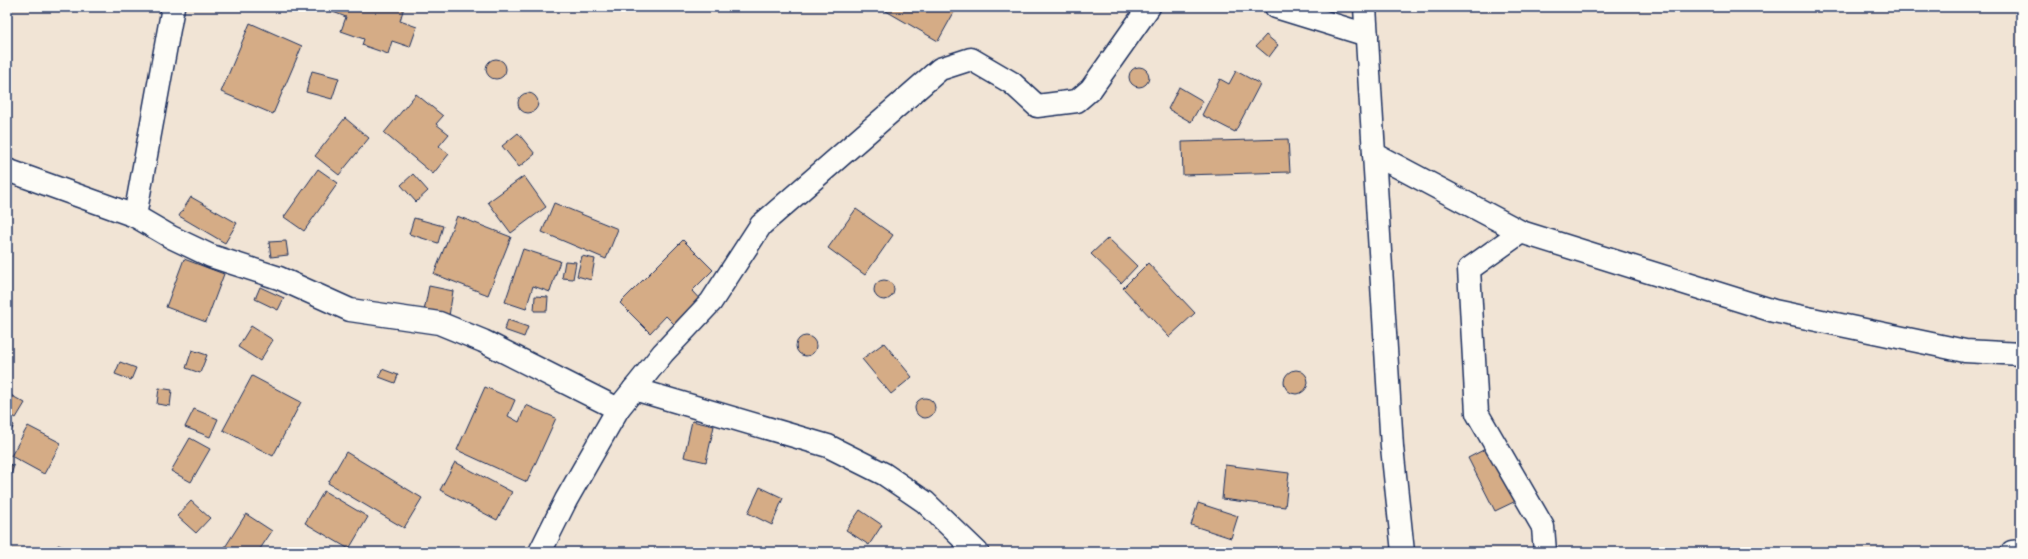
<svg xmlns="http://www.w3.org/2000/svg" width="2028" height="559" font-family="Kalam,sans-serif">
<rect width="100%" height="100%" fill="#f1e4d5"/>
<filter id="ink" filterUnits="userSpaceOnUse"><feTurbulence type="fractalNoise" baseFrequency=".025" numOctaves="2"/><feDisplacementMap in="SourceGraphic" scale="8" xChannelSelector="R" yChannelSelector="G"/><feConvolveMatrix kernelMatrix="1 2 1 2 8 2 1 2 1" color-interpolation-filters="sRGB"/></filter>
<g filter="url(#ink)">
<g fill="#d5ac86" stroke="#1b2f5e">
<polygon points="320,7 404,7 400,21 417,27 410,47 392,41 388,54 362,45 364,39 341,31 346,17"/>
<polygon points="889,7 957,7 938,41 886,11"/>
<polygon points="250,23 302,46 273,114 221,92"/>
<polygon points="1266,35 1278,45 1269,57 1256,46"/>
<circle cx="496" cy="69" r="10"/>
<circle cx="1139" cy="77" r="10"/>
<polygon points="312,71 339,78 332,99 306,92"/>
<polygon points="1236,71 1260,84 1235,132 1202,115 1220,79 1229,84"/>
<polygon points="1179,87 1203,101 1191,122 1168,109"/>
<circle cx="528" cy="103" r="10"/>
<polygon points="416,94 443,116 436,124 449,134 439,146 449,154 433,174 384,133"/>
<polygon points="345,118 369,138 339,175 315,156"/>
<polygon points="518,133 535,154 519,167 502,146"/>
<polygon points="1288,139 1290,172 1183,175 1182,142"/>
<polygon points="318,169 338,183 304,231 284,217"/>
<polygon points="413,174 428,191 416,202 401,185"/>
<polygon points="524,176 546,207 511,233 488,202"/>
<polygon points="191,197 237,223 225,243 179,216"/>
<polygon points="554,203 618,229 606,259 542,232"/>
<polygon points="856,209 893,235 865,275 828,248"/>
<polygon points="457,216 511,237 488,295 434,274"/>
<polygon points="414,218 443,226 438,243 409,234"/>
<polygon points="1108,238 1137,266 1121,283 1091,254"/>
<polygon points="683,240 713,270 692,291 704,304 679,329 666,316 650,333 620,303"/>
<polygon points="286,241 288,255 271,257 269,242"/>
<polygon points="523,249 560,261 550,292 533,286 526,309 505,302"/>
<polygon points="582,256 595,259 591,280 577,276"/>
<polygon points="184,259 224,274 206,322 166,307"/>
<polygon points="565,261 576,262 573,279 562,278"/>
<polygon points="1148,263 1195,313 1169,337 1123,288"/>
<circle cx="884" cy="290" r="10"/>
<polygon points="429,286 453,291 449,316 424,311"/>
<polygon points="260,287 284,298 278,310 255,299"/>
<polygon points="535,296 548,297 547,311 534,311"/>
<polygon points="508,320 528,327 524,337 504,330"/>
<polygon points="251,326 273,340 260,361 238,347"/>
<circle cx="806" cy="346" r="10"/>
<polygon points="884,343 912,377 891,394 862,359"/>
<polygon points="192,350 207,355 200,373 186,368"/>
<polygon points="120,362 136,368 131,380 115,374"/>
<polygon points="382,369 398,375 395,383 379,377"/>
<circle cx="1296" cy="382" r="12"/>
<polygon points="252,376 301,402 273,456 223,430"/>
<polygon points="485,387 515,400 508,416 519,422 526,405 556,418 527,482 457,450"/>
<polygon points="159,388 172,390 170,406 157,404"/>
<polygon points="7,393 25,403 16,418 7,413"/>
<circle cx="925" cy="408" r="10"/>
<polygon points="194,409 218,419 210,437 185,427"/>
<polygon points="7,421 14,425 7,439"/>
<polygon points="692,421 714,426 706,462 684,457"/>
<polygon points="28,426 61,443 44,474 11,456"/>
<polygon points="190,438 210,449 191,482 171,471"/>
<polygon points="1491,446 1518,500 1495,511 1468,458"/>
<polygon points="346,452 422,498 404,528 328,483"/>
<polygon points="455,462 512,492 497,520 440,490"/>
<polygon points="7,463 14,466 10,477 7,476"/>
<polygon points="1225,465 1289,473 1285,507 1222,499"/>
<polygon points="760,487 783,498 772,525 748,513"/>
<polygon points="324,491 368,517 349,549 305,523"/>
<polygon points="191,501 210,518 196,533 177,516"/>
<polygon points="1198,503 1238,516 1231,538 1191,525"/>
<polygon points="860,510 882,525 869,545 846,530"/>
<polygon points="246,514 272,531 258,552 222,552"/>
<polygon points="58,545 72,549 71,552 56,552"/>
</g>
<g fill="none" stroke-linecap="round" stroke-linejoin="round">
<defs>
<g id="street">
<polyline points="1276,7 1367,35"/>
<polyline points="1365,7 1392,447 1403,552"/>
<polyline points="1374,154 1521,232 1774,311 1965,351 2021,354"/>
<polyline points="7,170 135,216 171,237 211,256 279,278 350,310 439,323 483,341 618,409"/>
<polyline points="135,216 173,7"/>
<polyline points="1521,232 1469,269 1477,413 1543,527 1545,552"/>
<polyline points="634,389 828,446 884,474 925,502 977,552"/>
<polyline points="540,552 566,500 618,409 663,353 711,302 761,225 940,69 971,59 1012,83 1037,106 1077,101 1091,89 1149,7"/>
<polyline points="2012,552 2021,551"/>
</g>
</defs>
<use href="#street" stroke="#1b2f5e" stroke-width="25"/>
<use href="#street" stroke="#fdfcf7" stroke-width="22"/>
</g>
</g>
<rect width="2028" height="559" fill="none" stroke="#fdfcf7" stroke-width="24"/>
<rect x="12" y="12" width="2004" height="535" fill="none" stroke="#1b2f5e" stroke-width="1.5" filter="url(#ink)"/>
</svg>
